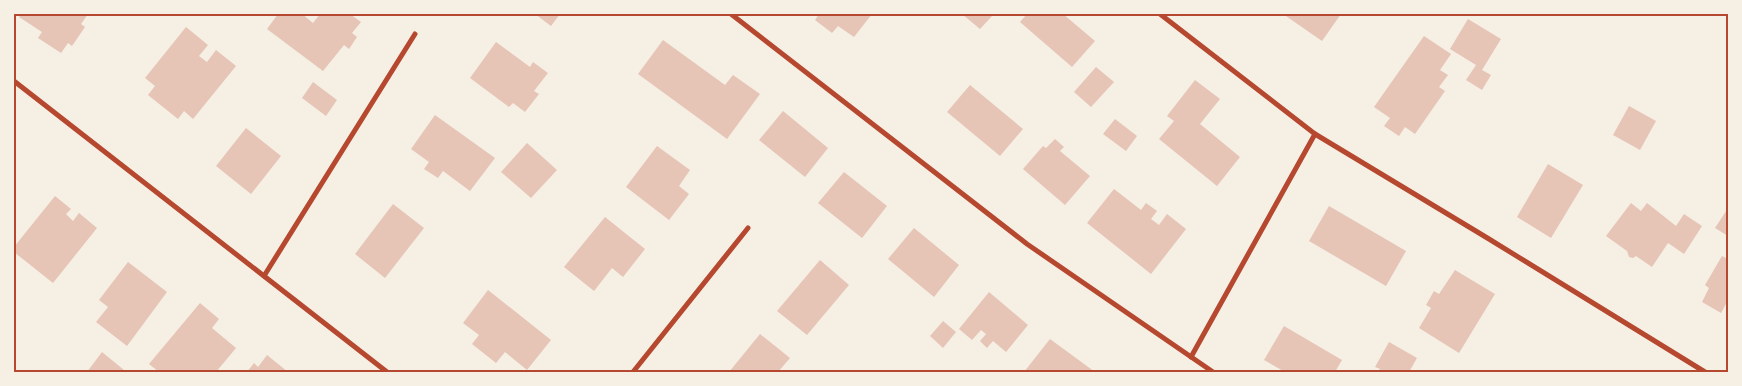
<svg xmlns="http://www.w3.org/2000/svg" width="1742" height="386" font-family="'Roboto Condensed',sans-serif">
<rect width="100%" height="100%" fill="#f6efe4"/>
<g fill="#e6c5b7">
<polygon points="21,14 88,14 81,24 85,27 72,46 68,43 61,53 38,38 42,32 19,17"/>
<polygon points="278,14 302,14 313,23 320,14 350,14 361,22 352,33 357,37 349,49 344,45 323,71 267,29"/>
<polygon points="535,14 560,14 551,26"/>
<polygon points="819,14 872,14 854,37 838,26 832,33 815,20"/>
<polygon points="962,14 994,14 980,29"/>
<polygon points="1027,14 1063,14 1095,41 1072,67 1020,22"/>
<polygon points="1283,14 1341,14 1322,41"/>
<polygon points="1468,19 1501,39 1482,70 1491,75 1482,90 1466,80 1476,65 1450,49"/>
<polygon points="186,27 208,45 199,56 207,62 216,50 236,66 193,119 184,111 178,119 148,95 155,86 145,78"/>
<polygon points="1424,36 1451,54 1440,70 1448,75 1439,87 1445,91 1415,134 1405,127 1399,136 1384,126 1390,118 1374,107"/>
<polygon points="663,40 725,85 733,75 760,94 727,139 638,74"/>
<polygon points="496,42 530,67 533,62 548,73 534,91 539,94 525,112 513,103 509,107 470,78"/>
<polygon points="1096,67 1114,82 1091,107 1074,92"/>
<polygon points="1195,80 1220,99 1200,124 1240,157 1217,186 1159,139 1174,121 1167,116"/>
<polygon points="313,82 337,100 326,116 302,98"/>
<polygon points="970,85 1023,129 1000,156 947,112"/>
<polygon points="1629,106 1656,121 1640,150 1613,135"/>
<polygon points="783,111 828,148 805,177 759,140"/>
<polygon points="435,115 495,158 470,191 443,171 438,178 424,169 429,162 411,149"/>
<polygon points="1115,119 1137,136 1126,151 1103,134"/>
<polygon points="246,128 281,156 251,194 216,166"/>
<polygon points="1055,139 1064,147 1060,151 1090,176 1065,205 1023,169 1043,146 1046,148"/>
<polygon points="527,143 557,170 531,198 501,172"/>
<polygon points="657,146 690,170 679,186 689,194 669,220 626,187"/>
<polygon points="1548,164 1583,185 1551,238 1517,217"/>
<polygon points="844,172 887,206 862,238 818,203"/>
<polygon points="1114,189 1141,210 1146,203 1157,211 1151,219 1159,225 1167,214 1186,229 1151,274 1087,223"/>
<polygon points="55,196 71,209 66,214 73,221 79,213 97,228 53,283 14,252 14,247"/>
<polygon points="1631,203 1641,211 1647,203 1676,226 1684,214 1702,226 1684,254 1668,243 1652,267 1636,256 1633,258 1629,257 1627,251 1606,236"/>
<polygon points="393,204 424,228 385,278 355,254"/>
<polygon points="1329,206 1406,251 1386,286 1309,241"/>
<polygon points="1728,208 1728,236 1715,228"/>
<polygon points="605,217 645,249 623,277 612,268 594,291 564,267"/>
<polygon points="914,228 959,265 934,297 888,259"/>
<polygon points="1722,256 1728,259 1728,302 1727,302 1721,313 1702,302 1709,288 1705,285"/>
<polygon points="820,260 849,285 807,335 777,311"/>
<polygon points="128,262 167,292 127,346 96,322 108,307 99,300"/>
<polygon points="1455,270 1495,294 1459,353 1419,328 1431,308 1426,305 1434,291 1439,294"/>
<polygon points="488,290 551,340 527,370 505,352 496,363 472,344 479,335 463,323"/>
<polygon points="989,292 1028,325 1006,352 993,341 987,348 980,341 986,334 981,330 972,340 959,329"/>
<polygon points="200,303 219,319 212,328 236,348 216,372 159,372 149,364"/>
<polygon points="943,321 956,332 943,348 930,336"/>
<polygon points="1284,326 1342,360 1335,372 1285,372 1264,360"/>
<polygon points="760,334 790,358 778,372 729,372"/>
<polygon points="1050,339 1095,372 1024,372"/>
<polygon points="1389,342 1417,358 1409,372 1378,372 1380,369 1375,367"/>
<polygon points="102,352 124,370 122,372 87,372"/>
<polygon points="267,355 288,372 247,372 254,363 258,367"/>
</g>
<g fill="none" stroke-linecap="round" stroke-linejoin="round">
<g stroke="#b5482f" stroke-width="5">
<polyline points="731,14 1027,244 1213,372"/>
<polyline points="1160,14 1315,134 1489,239 1705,372"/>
<polyline points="14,81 387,372"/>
<polyline points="264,276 415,34"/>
<polyline points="1191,357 1315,134"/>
<polyline points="633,372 748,228"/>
</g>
</g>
<rect width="1742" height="386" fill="none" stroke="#f6efe4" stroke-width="30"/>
<rect x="15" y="15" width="1712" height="356" fill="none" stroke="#b5482f" stroke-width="2"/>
</svg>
